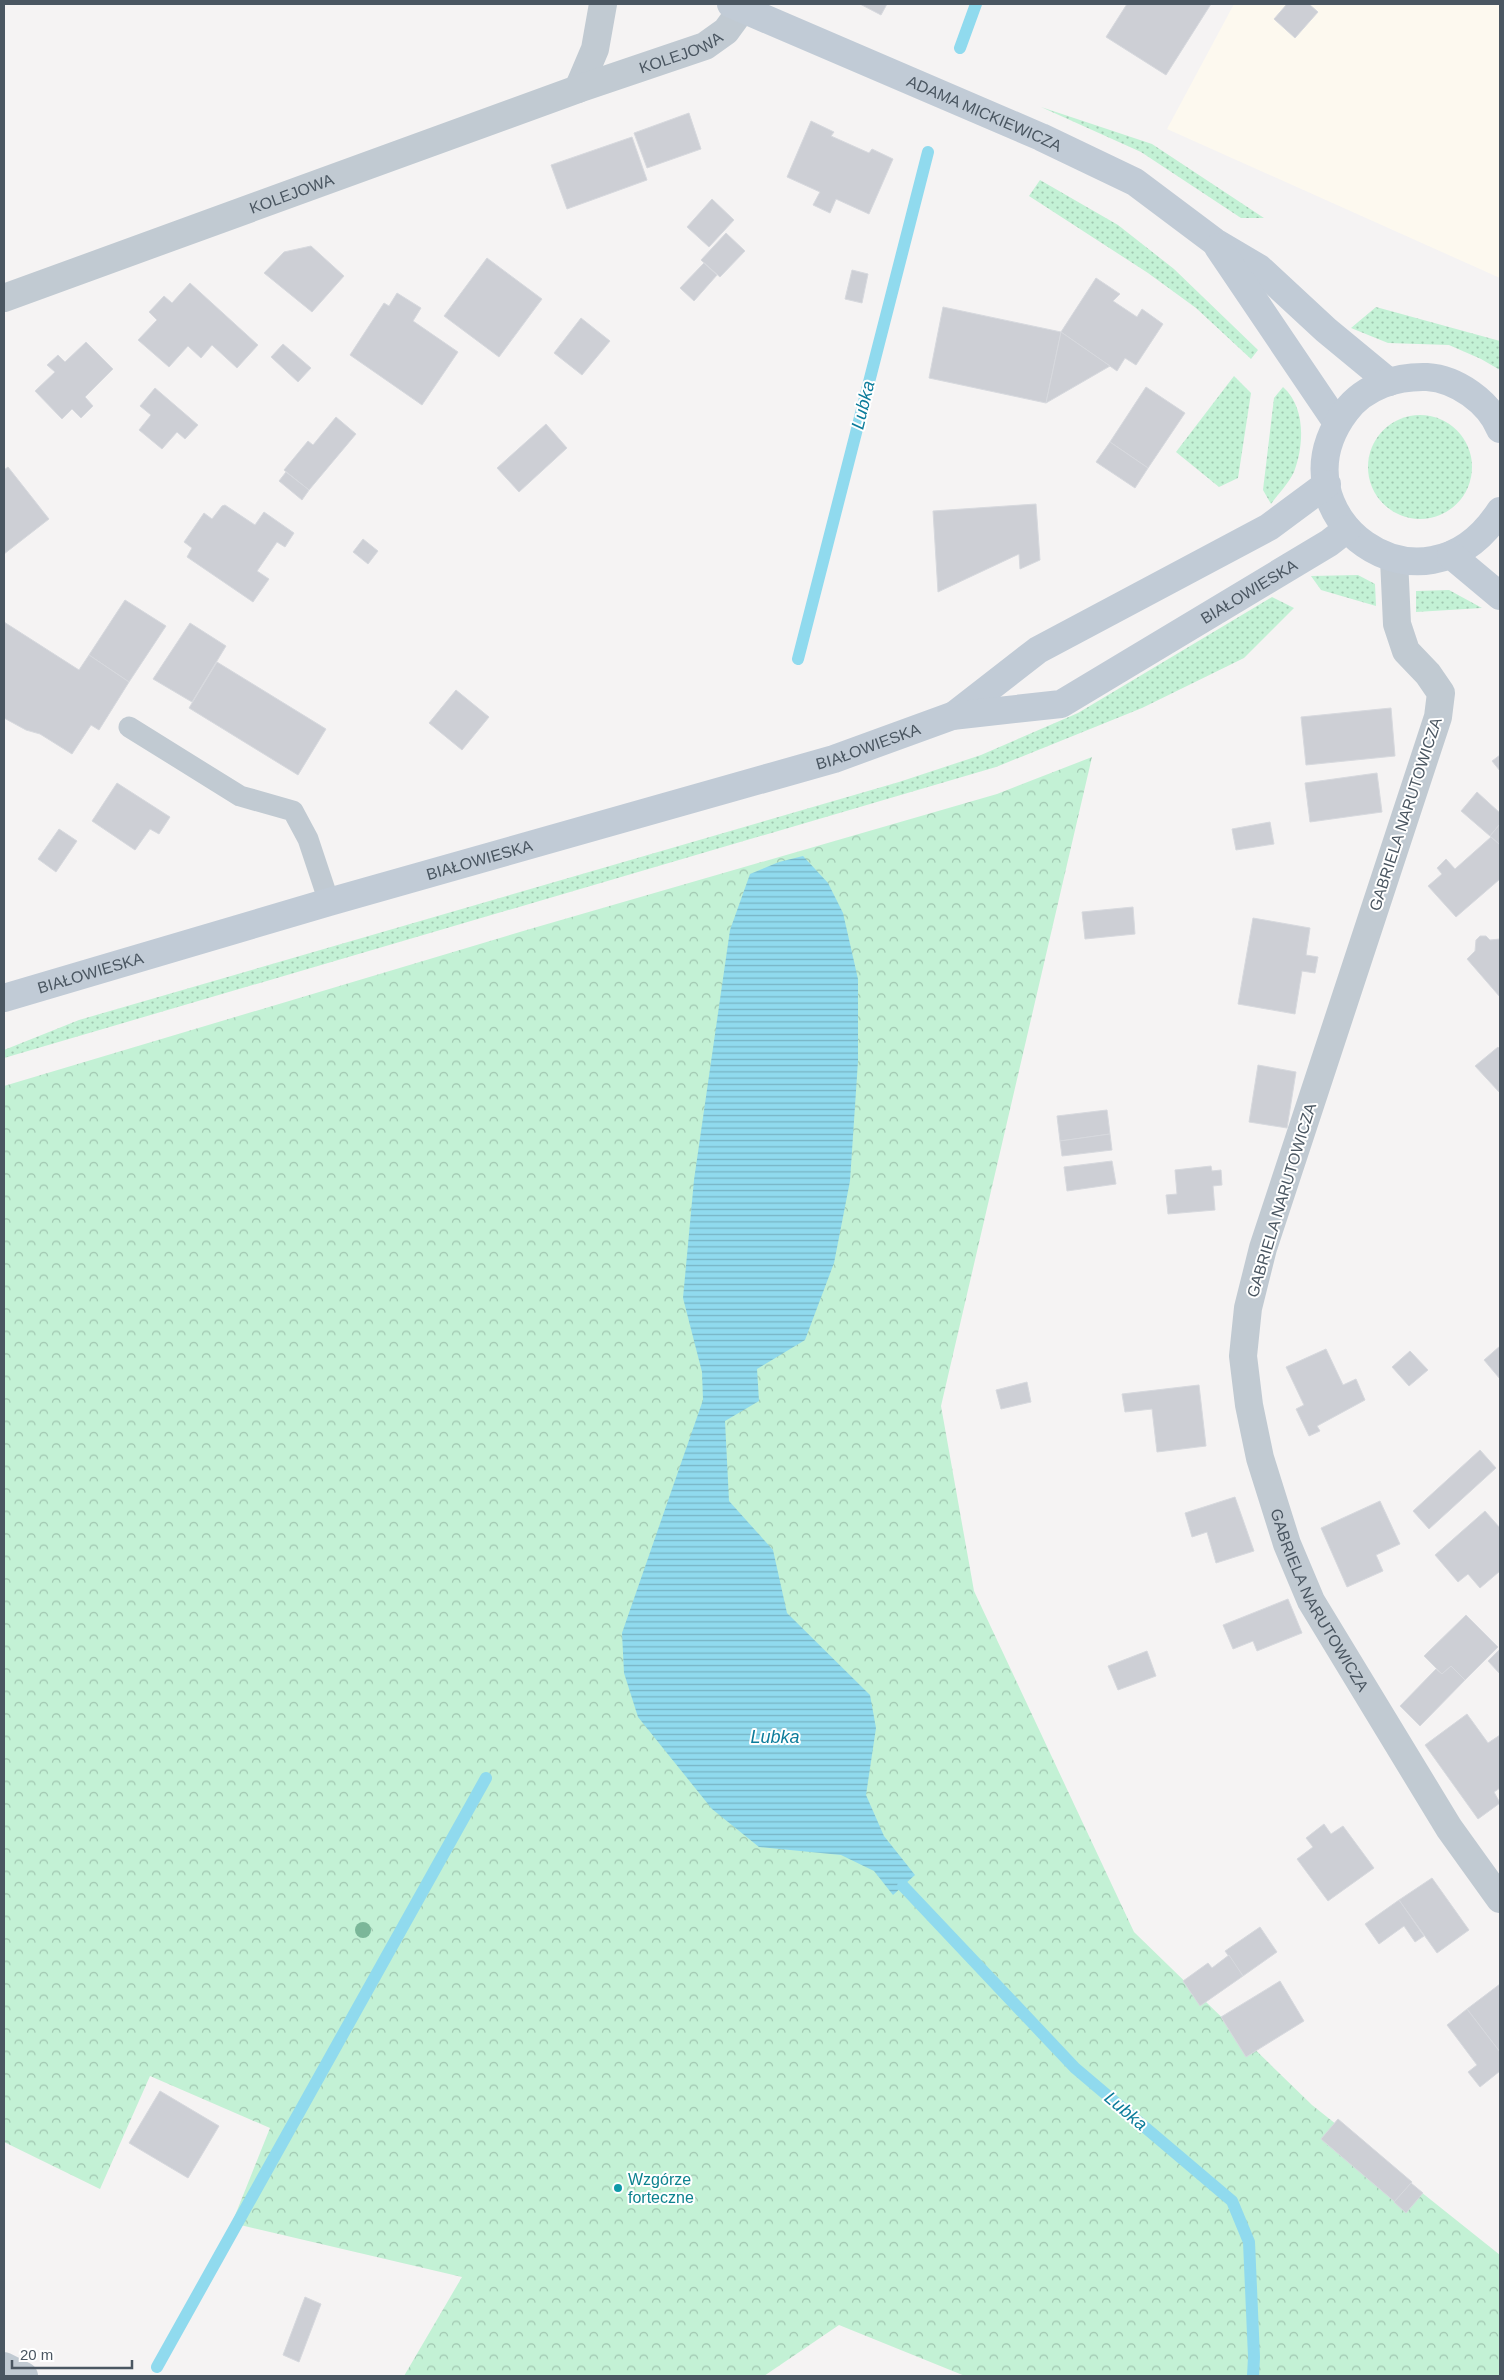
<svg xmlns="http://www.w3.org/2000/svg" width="1504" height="2380" font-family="Arial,sans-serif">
<defs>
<pattern id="grass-dots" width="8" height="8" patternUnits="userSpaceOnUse" patternTransform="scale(1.25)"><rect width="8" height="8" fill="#c3f1d5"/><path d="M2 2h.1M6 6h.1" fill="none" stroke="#a0c6b0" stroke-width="1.8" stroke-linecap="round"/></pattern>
<pattern id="park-crowns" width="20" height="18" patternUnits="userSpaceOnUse" patternTransform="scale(1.25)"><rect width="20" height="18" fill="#c3f1d5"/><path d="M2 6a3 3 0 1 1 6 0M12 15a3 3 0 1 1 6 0" fill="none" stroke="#a0c6b0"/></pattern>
<pattern id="water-rules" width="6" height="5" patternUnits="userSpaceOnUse" patternTransform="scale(1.25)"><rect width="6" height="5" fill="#90daee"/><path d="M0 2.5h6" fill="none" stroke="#78b4c4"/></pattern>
</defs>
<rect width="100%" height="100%" fill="#f5f3f3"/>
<polygon fill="#fdf9ef" points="1234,4 1500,4 1500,278 1167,129"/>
<g fill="url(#grass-dots)">
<polygon points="1041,107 1152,144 1264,218 1241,218 1141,152"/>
<polygon points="1040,180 1118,225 1174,269 1258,350 1251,359 1196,308 1148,273 1029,196"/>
<polygon points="1376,307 1500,341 1500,370 1481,359 1449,345 1388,343 1351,328"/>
<polygon points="1234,376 1251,393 1238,478 1219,487 1176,452"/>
<path d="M 1283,387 C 1306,407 1304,446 1294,472 C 1289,483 1278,494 1271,504 L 1263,490 L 1274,398 Z"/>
<circle cx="1420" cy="467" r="52"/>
<polygon points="1358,575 1375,584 1376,606 1321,590 1311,576"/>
<polygon points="1449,590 1482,608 1416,612 1416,591"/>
<polygon points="1272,597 1294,608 1244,658 1142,708 996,767 4,1058 4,1050 79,1020 899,782 981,755 1078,713"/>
</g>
<polygon fill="url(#park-crowns)" points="1092,757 941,1406 974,1591 1134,1932 1312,2105 1500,2255 1500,2376 965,2376 839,2325 764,2376 404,2376 462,2277 232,2223 270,2128 150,2076 100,2189 4,2142 4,1086 530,929 997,794"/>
<polygon fill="url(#water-rules)" points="803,856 828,883 843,913 858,979 858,1061 850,1181 834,1263 805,1340 757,1369 759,1401 725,1421 729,1501 773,1550 787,1613 870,1695 876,1728 866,1795 884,1836 915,1875 893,1895 874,1871 841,1855 759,1847 712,1809 638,1717 624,1673 622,1633 703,1400 702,1372 683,1298 694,1180 730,930 750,874 779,862"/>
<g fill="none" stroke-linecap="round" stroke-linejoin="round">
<g stroke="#90daee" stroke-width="12">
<polyline points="960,48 976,4"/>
<polyline points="798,659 928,152"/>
<polyline points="903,1886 1075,2068 1232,2201 1249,2242 1254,2357 1253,2376"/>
<polyline points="157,2367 486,1778"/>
</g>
</g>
<g fill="#cdcfd5" stroke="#d7d9de">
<polygon points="860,4 887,4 881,15"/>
<polygon points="1127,4 1211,4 1166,75 1106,37"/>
<polygon points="1287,4 1309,4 1318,12 1295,38 1274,19"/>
<polygon points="689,113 701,149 647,168 634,133"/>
<polygon points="811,121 834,132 831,136 869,153 872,149 893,159 869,214 836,199 830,213 813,205 820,192 787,177"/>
<polygon points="632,137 647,180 567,209 551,165"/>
<polygon points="712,199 734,220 709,247 687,227"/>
<polygon points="726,233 745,251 720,277 701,260"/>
<polygon points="311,246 344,276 312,312 264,273 284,252"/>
<polygon points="487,258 542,299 499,357 444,316"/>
<polygon points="704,263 717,275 694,301 680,288"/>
<polygon points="852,270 868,274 862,303 845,299"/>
<polygon points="1096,278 1120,294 1113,301 1137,317 1142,309 1163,324 1136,365 1125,358 1117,371 1061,332"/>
<polygon points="190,283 258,345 237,368 212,345 201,358 188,346 169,367 138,340 157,320 149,312 164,296 172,303"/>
<polygon points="397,293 421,308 413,321 458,352 422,405 350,355 384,303 389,306"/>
<polygon points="943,307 1061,332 1046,403 929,378"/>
<polygon points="581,318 610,341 582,375 554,353"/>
<polygon points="1061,332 1110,366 1046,403"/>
<polygon points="86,342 113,369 85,397 93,406 81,418 72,409 62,419 35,391 55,372 47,365 58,355 65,362"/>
<polygon points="283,344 311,368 298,382 271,357"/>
<polygon points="1146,387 1185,413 1148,468 1110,442"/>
<polygon points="155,388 198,425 185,439 177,432 162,449 139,430 151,415 140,406"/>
<polygon points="336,417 356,434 309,490 284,470 308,441 313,445"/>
<polygon points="546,424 567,448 519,492 497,468"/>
<polygon points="1110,442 1148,468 1135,488 1096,462"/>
<polygon points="8,467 49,519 4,554 4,470"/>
<polygon points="286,472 309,490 302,500 279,481"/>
<polygon points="1036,504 1040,560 1020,569 1019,554 938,592 933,511"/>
<polygon points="225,505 255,525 264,512 294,533 285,547 277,542 257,571 269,579 253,602 187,557 192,548 184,542 204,513 212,519 222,506"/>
<polygon points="363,539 378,551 368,564 353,552"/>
<polygon points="125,600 166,626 129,682 89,655"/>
<polygon points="4,622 79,670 89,655 129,682 99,730 91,725 72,754 40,734 26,730 4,718"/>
<polygon points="190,623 226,646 192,702 153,679"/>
<polygon points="217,662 326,729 298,775 189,708"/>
<polygon points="456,690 489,717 462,750 429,723"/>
<polygon points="1391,708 1395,756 1306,765 1301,717"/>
<polygon points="1500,755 1500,771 1492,761"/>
<polygon points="1377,773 1382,812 1310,822 1305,783"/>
<polygon points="117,783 170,817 159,834 150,829 135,850 92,821"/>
<polygon points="1477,792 1500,813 1500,824 1490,836 1461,811"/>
<polygon points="1270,822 1274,844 1236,850 1232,829"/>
<polygon points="1500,824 1500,845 1490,836"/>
<polygon points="59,829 77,841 56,872 38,859"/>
<polygon points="1491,837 1500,845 1500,879 1456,917 1428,886 1442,874 1437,868 1446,859 1455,869"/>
<polygon points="1133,907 1135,934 1085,939 1082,912"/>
<polygon points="1253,918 1310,928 1306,955 1318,957 1315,973 1302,971 1295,1014 1238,1004"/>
<polygon points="1480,936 1486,936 1490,940 1500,939 1500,997 1467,959 1475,951 1476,940"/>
<polygon points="1498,1047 1500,1049 1500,1093 1475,1066"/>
<polygon points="1258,1065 1296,1072 1287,1128 1249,1122"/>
<polygon points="1107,1110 1110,1134 1060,1141 1057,1116"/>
<polygon points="1110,1134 1112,1150 1062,1156 1060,1141"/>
<polygon points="1112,1161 1116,1184 1067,1191 1064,1167"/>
<polygon points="1211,1166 1212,1171 1221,1170 1222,1185 1213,1186 1215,1210 1168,1214 1166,1195 1177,1194 1175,1170"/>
<polygon points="1500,1346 1500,1379 1484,1360"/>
<polygon points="1326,1349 1343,1385 1356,1379 1365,1400 1317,1426 1320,1431 1309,1436 1296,1409 1304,1405 1286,1367"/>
<polygon points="1410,1351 1428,1370 1409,1386 1392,1367"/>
<polygon points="1027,1382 1031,1402 1001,1409 996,1390"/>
<polygon points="1199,1385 1206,1446 1157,1452 1152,1409 1125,1412 1122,1394"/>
<polygon points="1480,1450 1496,1468 1429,1529 1413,1511"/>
<polygon points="1235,1497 1254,1551 1216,1563 1207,1532 1192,1537 1185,1513"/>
<polygon points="1380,1501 1400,1544 1376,1555 1383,1571 1347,1587 1321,1528"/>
<polygon points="1485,1511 1500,1528 1500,1571 1480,1588 1468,1574 1458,1582 1435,1555"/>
<polygon points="1288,1599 1302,1633 1257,1651 1253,1641 1233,1649 1223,1625"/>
<polygon points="1466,1615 1498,1647 1465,1680 1451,1666 1442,1674 1424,1656"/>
<polygon points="1500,1649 1500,1674 1488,1661"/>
<polygon points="1147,1651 1156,1676 1118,1690 1108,1666"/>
<polygon points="1451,1666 1465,1680 1420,1726 1400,1706 1436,1669 1442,1674"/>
<polygon points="1467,1714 1488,1743 1500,1735 1500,1788 1494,1792 1500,1803 1478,1819 1425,1745"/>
<polygon points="1324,1824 1331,1834 1343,1826 1374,1868 1328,1901 1297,1859 1313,1847 1306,1838"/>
<polygon points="1432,1878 1469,1930 1437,1953 1399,1900"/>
<polygon points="1399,1900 1424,1936 1415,1942 1404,1926 1379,1944 1365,1924"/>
<polygon points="1260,1927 1277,1952 1243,1976 1225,1951"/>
<polygon points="1229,1955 1243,1976 1200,2006 1183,1981 1208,1963 1212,1968"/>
<polygon points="1280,1981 1304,2021 1246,2057 1221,2017"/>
<polygon points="1500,1984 1500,2052 1467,2009"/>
<polygon points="1467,2009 1500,2052 1500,2071 1480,2087 1468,2072 1477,2065 1447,2025"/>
<polygon points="160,2091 219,2126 188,2178 129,2143"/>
<polygon points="1338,2119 1412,2182 1395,2202 1321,2139"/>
<polygon points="1411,2183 1423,2193 1406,2213 1394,2202"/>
<polygon points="305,2297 321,2304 299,2362 283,2355"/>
</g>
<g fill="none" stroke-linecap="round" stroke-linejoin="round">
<polyline stroke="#c1cad2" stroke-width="21" points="129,727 240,796 293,811 308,839 329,902"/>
<g stroke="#c1cad2" stroke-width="28">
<polyline points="578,89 595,49 603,4"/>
<path id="s1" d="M 4,298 L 578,89 L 705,46 L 726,31 L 742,9"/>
<path id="s2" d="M 1394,559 L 1397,624 L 1406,651 L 1428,674 L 1441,693 L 1438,717 L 1263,1248 L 1248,1308 L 1243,1356 L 1249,1405 L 1260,1458 L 1287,1544 L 1311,1601 L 1449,1828 L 1500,1899"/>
<polyline points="4,2366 24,2376"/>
</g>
<g stroke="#c1cbd6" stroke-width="28">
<path id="s3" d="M 731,4 L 1041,137 L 1135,182 L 1215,242 L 1259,268 L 1326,330 L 1389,382"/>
<polyline points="1218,247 1337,423"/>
<path d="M 1500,429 C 1489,402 1457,379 1427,377 C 1397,376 1365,386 1346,411 C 1268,514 1423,630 1500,511"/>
<polyline points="1451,555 1500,596"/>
<polyline points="953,716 1038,650 1269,527 1327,484"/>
<path id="s4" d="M 4,998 L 329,902 L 834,759 L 952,716 L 1061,704 L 1329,543 L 1347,529"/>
</g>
</g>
<circle fill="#7bb799" cx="363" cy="1930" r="8"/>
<circle fill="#0f9aa8" stroke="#fff" stroke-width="2" cx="618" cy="2188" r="5"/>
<g text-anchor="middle" stroke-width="4" stroke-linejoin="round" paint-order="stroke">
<g font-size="16" fill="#4a5661" stroke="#fff">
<text dy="6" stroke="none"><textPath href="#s1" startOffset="720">KOLEJOWA</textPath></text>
<text dy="6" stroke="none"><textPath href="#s3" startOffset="276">ADAMA MICKIEWICZA</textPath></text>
<text dy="6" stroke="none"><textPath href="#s1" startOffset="306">KOLEJOWA</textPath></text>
<text dy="6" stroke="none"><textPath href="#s4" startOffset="1318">BIAŁOWIESKA</textPath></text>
<text dy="6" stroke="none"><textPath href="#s4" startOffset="900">BIAŁOWIESKA</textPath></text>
<text transform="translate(1405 814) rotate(-72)" y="6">GABRIELA NARUTOWICZA</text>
<text dy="6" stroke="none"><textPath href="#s4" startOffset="495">BIAŁOWIESKA</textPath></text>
<text dy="6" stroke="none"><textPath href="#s4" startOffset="90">BIAŁOWIESKA</textPath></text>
<text transform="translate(1281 1200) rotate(-73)" y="6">GABRIELA NARUTOWICZA</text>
<text dy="6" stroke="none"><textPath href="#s2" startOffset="1100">GABRIELA NARUTOWICZA</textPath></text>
</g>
<g font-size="16" fill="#0d838f" stroke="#fff" text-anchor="start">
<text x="628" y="2185">Wzgórze<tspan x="628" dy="18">forteczne</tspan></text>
</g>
<g font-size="18" font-style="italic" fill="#0c7c9b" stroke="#fff">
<text transform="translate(863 405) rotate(-76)" y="6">Lubka</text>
<text x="775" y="1743">Lubka</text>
<text transform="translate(1126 2111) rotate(40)" y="6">Lubka</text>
</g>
</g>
<rect width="1504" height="2380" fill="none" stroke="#4a5661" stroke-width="10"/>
<path d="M12 2360v8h120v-8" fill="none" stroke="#4a5661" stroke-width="2.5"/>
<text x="20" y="2360" font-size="15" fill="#4a5661" stroke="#ffffff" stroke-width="4" paint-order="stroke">20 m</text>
</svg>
